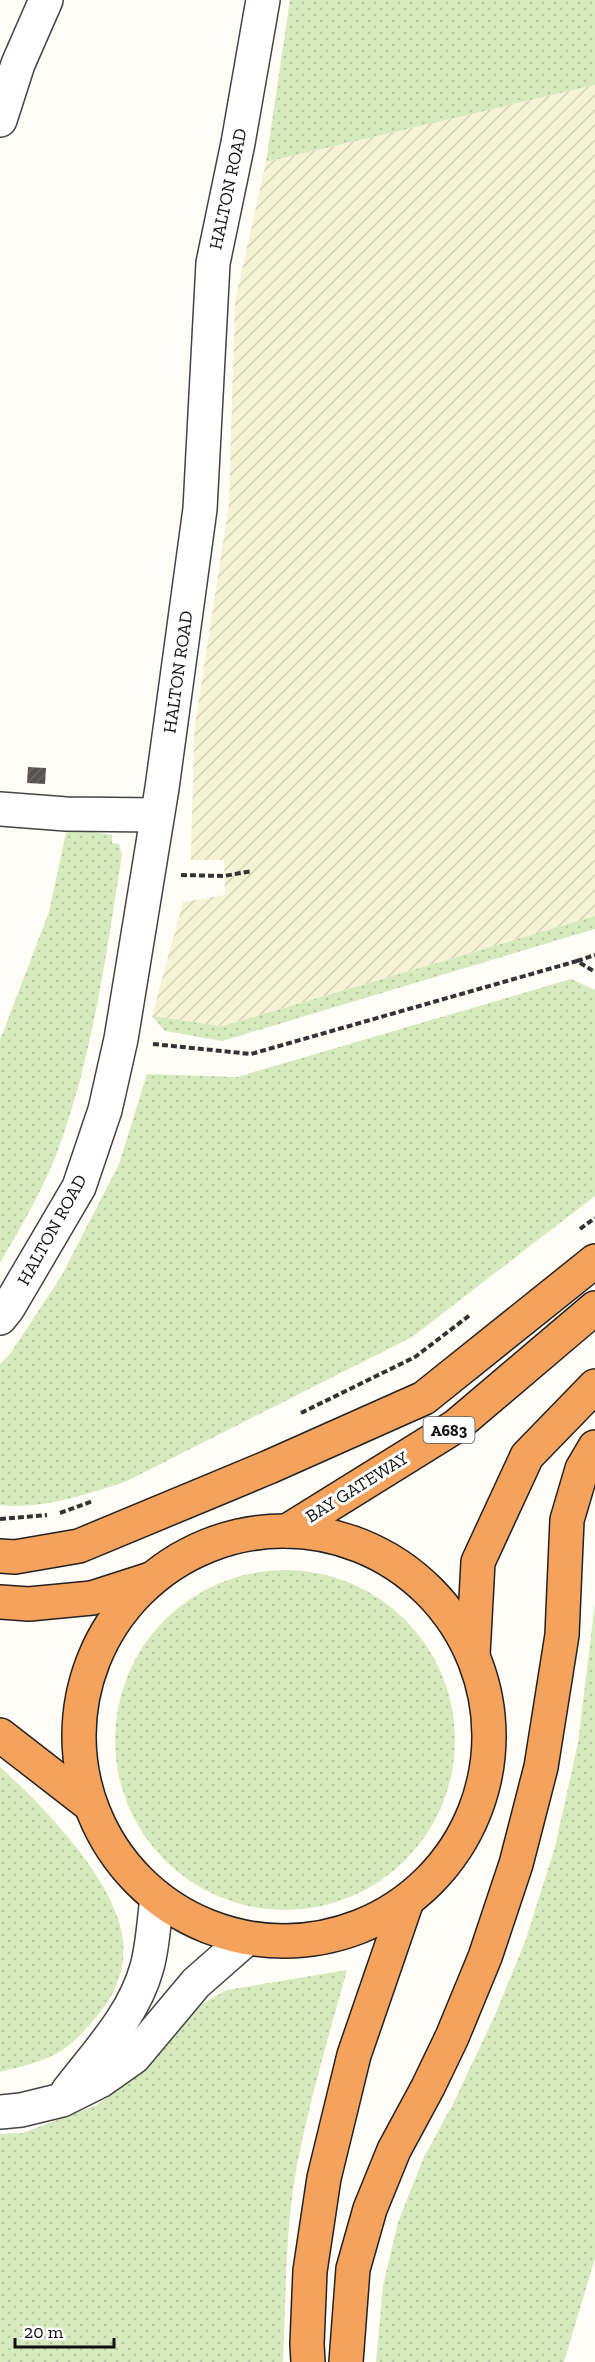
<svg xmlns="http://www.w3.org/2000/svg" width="595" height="2362" font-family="'Zilla Slab',serif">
<defs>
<pattern id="farmland-furrows" width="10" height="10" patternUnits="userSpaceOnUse" patternTransform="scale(1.5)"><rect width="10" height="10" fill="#f6f3d4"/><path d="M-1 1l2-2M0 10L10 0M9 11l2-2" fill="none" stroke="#d2cfb5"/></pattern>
<pattern id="grass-dots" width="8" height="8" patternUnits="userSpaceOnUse" patternTransform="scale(1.5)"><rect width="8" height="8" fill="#d5ebbd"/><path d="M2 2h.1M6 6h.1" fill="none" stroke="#b6c8a1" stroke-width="1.8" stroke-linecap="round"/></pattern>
<pattern id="building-hatch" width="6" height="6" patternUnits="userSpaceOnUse" patternTransform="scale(1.5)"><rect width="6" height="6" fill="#5a524d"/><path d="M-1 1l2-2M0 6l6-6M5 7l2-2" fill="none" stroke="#6d6662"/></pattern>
</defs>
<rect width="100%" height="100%" fill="#fffdf5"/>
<polygon fill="url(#farmland-furrows)" points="595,85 595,916 223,1026 152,1016 183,902 225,895 224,860 191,860 194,732 229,504 235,301 266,162"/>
<g fill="url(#grass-dots)">
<polygon points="290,0 595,0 595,85 266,162"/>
<path d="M 67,828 L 112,835 L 112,843 L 119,844 L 122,855 C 107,949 94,1046 63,1136 C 48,1181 24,1222 0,1263 L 0,1040 L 49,912 Z"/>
<polygon points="595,916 595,929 222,1041 165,1031 152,1016 223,1026"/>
<path d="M 571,979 L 595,990 L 595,1196 L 412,1337 L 127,1481 C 89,1494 40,1510 0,1505 L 0,1364 L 10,1354 L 62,1275 L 119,1164 L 147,1074 L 237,1077 Z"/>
<circle cx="285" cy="1740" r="170"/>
<polygon points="595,1603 595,2258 564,2362 376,2362 383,2286 398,2222 424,2157 453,2104 495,2015 525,1942 555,1847 578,1743"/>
<path d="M 0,1767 C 43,1806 116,1880 123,1940 C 126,1969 115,1995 97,2016 C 87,2028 74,2043 61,2051 C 44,2062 19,2067 0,2072 Z"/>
<path d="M 347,1970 C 329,2034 310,2099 297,2165 C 285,2230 286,2297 283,2362 L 0,2362 L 0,2134 L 23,2133 L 97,2105 L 126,2084 L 198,2006 L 227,1990 Z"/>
</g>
<polygon fill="url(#building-hatch)" points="28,767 46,768 45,784 27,783"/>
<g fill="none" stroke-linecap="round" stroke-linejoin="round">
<defs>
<g id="minor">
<polyline points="0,120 18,64 46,0"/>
<polyline points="0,809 66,814 157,815"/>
<polyline points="0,1318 8,1308 79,1187 105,1110 121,1039 162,788 200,509 213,263 238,143 263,0"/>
<path d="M 68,2091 C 98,2052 134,2015 147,1967 C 153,1945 154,1920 157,1898"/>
<polyline points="0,2112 21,2110 62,2100 100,2081 134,2057 196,1983 246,1939"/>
</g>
<g id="highway">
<polyline points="287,1531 456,1426 595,1308"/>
<circle cx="284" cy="1736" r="205"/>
<polyline points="0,1556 15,1557 79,1546 269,1467 424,1398 595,1261"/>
<polyline points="0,1602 29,1604 92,1598 151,1579"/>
<polyline points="473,1655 478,1562 527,1456 595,1386"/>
<polyline points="0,1735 89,1804"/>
<polyline points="308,2362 307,2344 310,2271 324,2178 354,2055 407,1901"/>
<polyline points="346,2362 353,2269 370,2209 394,2150 428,2087 452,2037 485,1957 516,1864 541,1767 562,1635 567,1520 582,1469 595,1447"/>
</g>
</defs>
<use href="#minor" stroke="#444" stroke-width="36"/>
<use href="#highway" stroke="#222" stroke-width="36"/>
<g stroke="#333" stroke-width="4" stroke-dasharray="6 3" stroke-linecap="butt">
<polyline points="181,875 224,876 252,871"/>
<polyline points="577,961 595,955"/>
<polyline points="153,1044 251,1054 577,961 595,972"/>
<polyline points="580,1229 595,1218"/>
<polyline points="301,1413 415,1357 470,1315"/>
<polyline points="60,1513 93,1501"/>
<polyline points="0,1519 47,1515"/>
</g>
<use href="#minor" stroke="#fff" stroke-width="33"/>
<use href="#highway" stroke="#f5a25d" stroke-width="33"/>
</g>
<g text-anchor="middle" stroke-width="6" stroke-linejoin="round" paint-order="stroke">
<rect fill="#fff" stroke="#585858" stroke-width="1.5" x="423.5" y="1417" width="51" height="26" rx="4.5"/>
<g font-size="16" font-weight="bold" fill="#111">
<text x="449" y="1436">A683</text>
</g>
<g font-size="18" fill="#111" stroke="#fff">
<text transform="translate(228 189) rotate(-78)" y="6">HALTON ROAD</text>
<text transform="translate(178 672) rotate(-82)" y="6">HALTON ROAD</text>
<text transform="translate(52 1230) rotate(-61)" y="6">HALTON ROAD</text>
<text transform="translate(357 1487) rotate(-32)" y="6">BAY GATEWAY</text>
</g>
</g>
<path d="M15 2338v9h99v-9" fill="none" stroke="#111111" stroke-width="3"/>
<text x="24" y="2338" font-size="18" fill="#111111" stroke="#ffffff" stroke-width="4.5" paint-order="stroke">20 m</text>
</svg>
